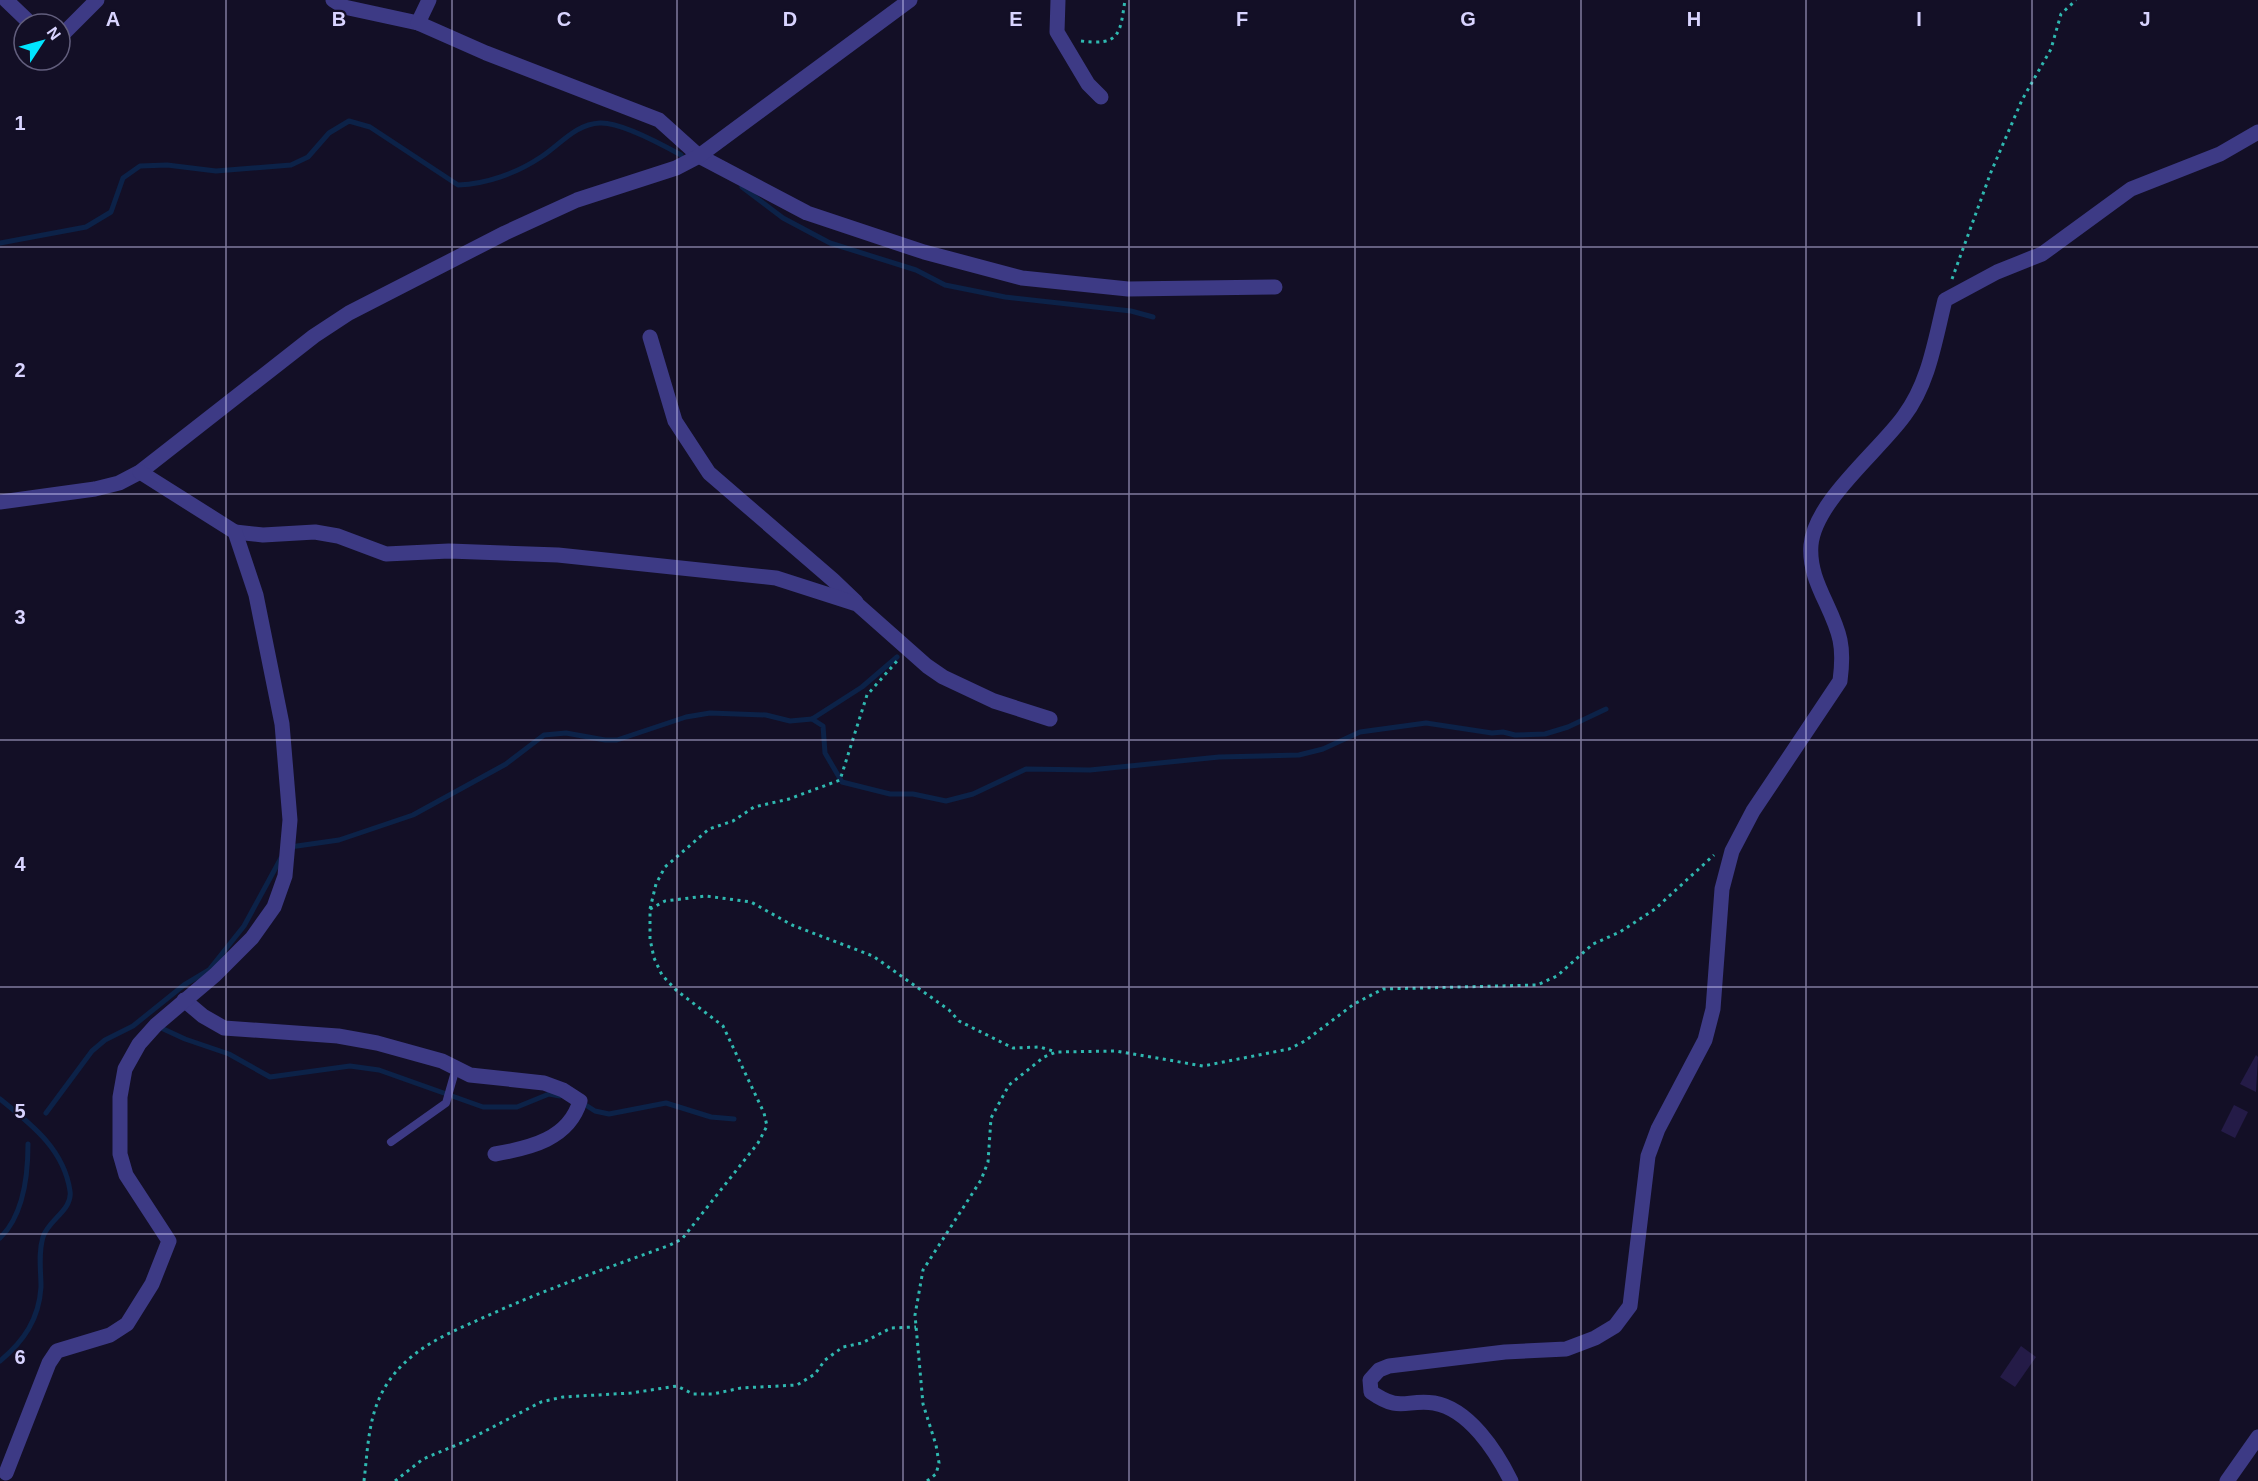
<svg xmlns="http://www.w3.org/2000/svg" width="2258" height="1481" font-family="Arial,sans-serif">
<rect width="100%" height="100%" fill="#130f26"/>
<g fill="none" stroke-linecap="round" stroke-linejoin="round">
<g stroke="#0c2248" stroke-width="5">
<polyline points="742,187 783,218 830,243 916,270 945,285 1005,297 1131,311 1153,317"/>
<path d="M 0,243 L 86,227 L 111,212 L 123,178 L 140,166 L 167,165 L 216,171 L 291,165 L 308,157 L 329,133 L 349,121 L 370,127 L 458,185 C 487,184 517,173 541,157 C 560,145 575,124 600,123 C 620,122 663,145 681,155"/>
<polyline points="812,719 823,726 825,753 842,782 890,794 913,794 946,801 973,794 1026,769 1090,770 1219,757 1299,755 1323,749 1360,732 1426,723 1492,733 1503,732 1515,735 1545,734 1568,727 1606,709"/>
<polyline points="290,847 339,840 413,815 506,764 544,735 566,733 605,740 617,740 686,717 710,713 766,715 790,721 812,719 862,687 897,657"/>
<polyline points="159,1027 185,1039 229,1054 270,1077 350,1066 379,1070 483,1107 517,1107 549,1094 560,1096"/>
<path d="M 0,1099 C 31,1124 64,1149 70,1191 C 73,1210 48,1220 43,1237 C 38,1253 41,1271 41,1287 C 39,1319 24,1341 0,1361"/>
<polyline points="581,1102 595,1111 609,1114 666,1103 711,1117 734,1119"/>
<polyline points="46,1113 92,1051 105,1040 133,1026 184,985 209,970 244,926 281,858"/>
<path d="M 0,1238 C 24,1215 28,1175 28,1144"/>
</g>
</g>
<g fill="#241b47">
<polygon points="2256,1055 2258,1057 2256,1092 2240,1084"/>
<polygon points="2234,1105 2248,1112 2235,1138 2221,1131"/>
<polygon points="2021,1346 2036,1357 2015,1387 2000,1377"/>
</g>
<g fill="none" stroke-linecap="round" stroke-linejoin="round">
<g stroke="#2fb8b0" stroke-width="3" stroke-dasharray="3 4.5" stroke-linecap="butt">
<path d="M 1081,41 C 1120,46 1120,34 1125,0"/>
<polyline points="1952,279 1991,172 2022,100 2051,49 2061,14 2076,0"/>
<polyline points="650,909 665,901 706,896 751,902 792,925 873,956 949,1010 959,1021 1013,1048 1040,1047 1056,1052"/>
<path d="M 364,1481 C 368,1448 368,1413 387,1384 C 410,1348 449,1333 487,1316 C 548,1288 608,1268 670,1245 L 682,1239 L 758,1143 L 767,1126 L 764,1113 L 723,1026 L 676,990 L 662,975 L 654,958 L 650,939 L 650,909 L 656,884 L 665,867 L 709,829 L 733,821 L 754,807 L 789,799 L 840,780 L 867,695 L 898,660"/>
<polyline points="395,1481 423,1459 466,1441 541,1402 563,1397 631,1393 677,1386 693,1394 713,1394 741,1388 797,1385 815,1374 825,1360 843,1347 862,1343 891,1328 916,1327"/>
<polyline points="927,1481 936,1474 939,1463 936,1445 923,1404 915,1315 923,1270 981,1180 988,1162 991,1118 1009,1085 1044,1057 1056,1052 1116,1051 1203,1066 1289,1049 1305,1041 1354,1004 1383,989 1537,985 1557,976 1593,944 1620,932 1655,909 1714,855"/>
</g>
<polyline stroke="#3d3a85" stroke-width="8" points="391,1142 446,1103 456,1068"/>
<g stroke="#3d3a85" stroke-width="15">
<polyline points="6,0 31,24"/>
<polyline points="333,0 344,7 418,23"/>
<polyline points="429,0 418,23 486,53 659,120 699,156 807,213 924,252 1022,278 1128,289 1275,287"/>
<polyline points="1058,0 1057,32 1088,84 1101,97"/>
<polyline points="60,37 97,0"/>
<polyline points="650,337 675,421 709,473 833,580 856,602"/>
<polyline points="0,502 95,489 119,483 140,472 314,336 349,313 505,233 577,200 676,168 699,156 910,0"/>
<polyline points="235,532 263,535 315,532 338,536 386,554 449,551 558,555 776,578 857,604 927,666 943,677 994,701 1050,719"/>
<path d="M 184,1000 L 203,1016 L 224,1028 L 338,1036 L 377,1043 L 442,1061 L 470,1075 L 544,1083 L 563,1090 L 580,1101 C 569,1139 530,1148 495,1154"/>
<polyline points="6,1473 49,1363 57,1351 110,1335 127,1324 152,1284 169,1241 126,1175 120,1154 120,1097 125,1069 139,1044 156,1025 215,975 252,938 274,907 285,876 290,820 282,724 256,595 235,532 140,472"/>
<path d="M 1511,1481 C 1496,1451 1469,1409 1434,1403 C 1405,1399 1401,1413 1371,1392 L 1370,1380 L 1379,1370 L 1389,1366 L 1505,1352 L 1566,1349 L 1595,1338 L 1615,1326 L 1630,1306 L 1648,1156 L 1658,1129 L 1705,1040 L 1713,1009 L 1722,889 L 1732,851 L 1753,811 L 1840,681 C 1842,666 1843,654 1840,640 C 1833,607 1808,581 1811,545 C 1815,501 1879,451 1904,416 C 1929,383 1935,340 1945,300 L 1997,272 L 2042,254 L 2131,189 L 2220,154 L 2258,132"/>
<polyline points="2227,1481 2258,1437"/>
</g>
</g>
<path fill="none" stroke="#d9d4ff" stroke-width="1.5" stroke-opacity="0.55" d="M 226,0 L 226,1481M 452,0 L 452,1481M 677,0 L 677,1481M 903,0 L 903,1481M 1129,0 L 1129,1481M 1355,0 L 1355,1481M 1581,0 L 1581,1481M 1806,0 L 1806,1481M 2032,0 L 2032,1481M 0,247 L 2258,247M 0,494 L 2258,494M 0,740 L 2258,740M 0,987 L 2258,987M 0,1234 L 2258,1234"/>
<g font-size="20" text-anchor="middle" font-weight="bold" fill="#d9d4ff" stroke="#130f26" stroke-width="4.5" stroke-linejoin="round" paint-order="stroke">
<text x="113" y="26">A</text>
<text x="339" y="26">B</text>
<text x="564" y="26">C</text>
<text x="790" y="26">D</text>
<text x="1016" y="26">E</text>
<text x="1242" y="26">F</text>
<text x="1468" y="26">G</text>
<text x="1694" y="26">H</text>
<text x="1919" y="26">I</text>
<text x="2145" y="26">J</text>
<text x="20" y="130">1</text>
<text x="20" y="377">2</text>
<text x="20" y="624">3</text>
<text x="20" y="871">4</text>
<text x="20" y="1118">5</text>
<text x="20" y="1364">6</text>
</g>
<g transform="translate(42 42) rotate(54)"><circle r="28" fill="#130f26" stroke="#625e7d" stroke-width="1.5"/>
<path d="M0-4.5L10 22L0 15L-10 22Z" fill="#00e5ff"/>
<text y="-9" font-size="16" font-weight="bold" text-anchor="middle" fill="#d9d4ff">N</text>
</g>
</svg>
